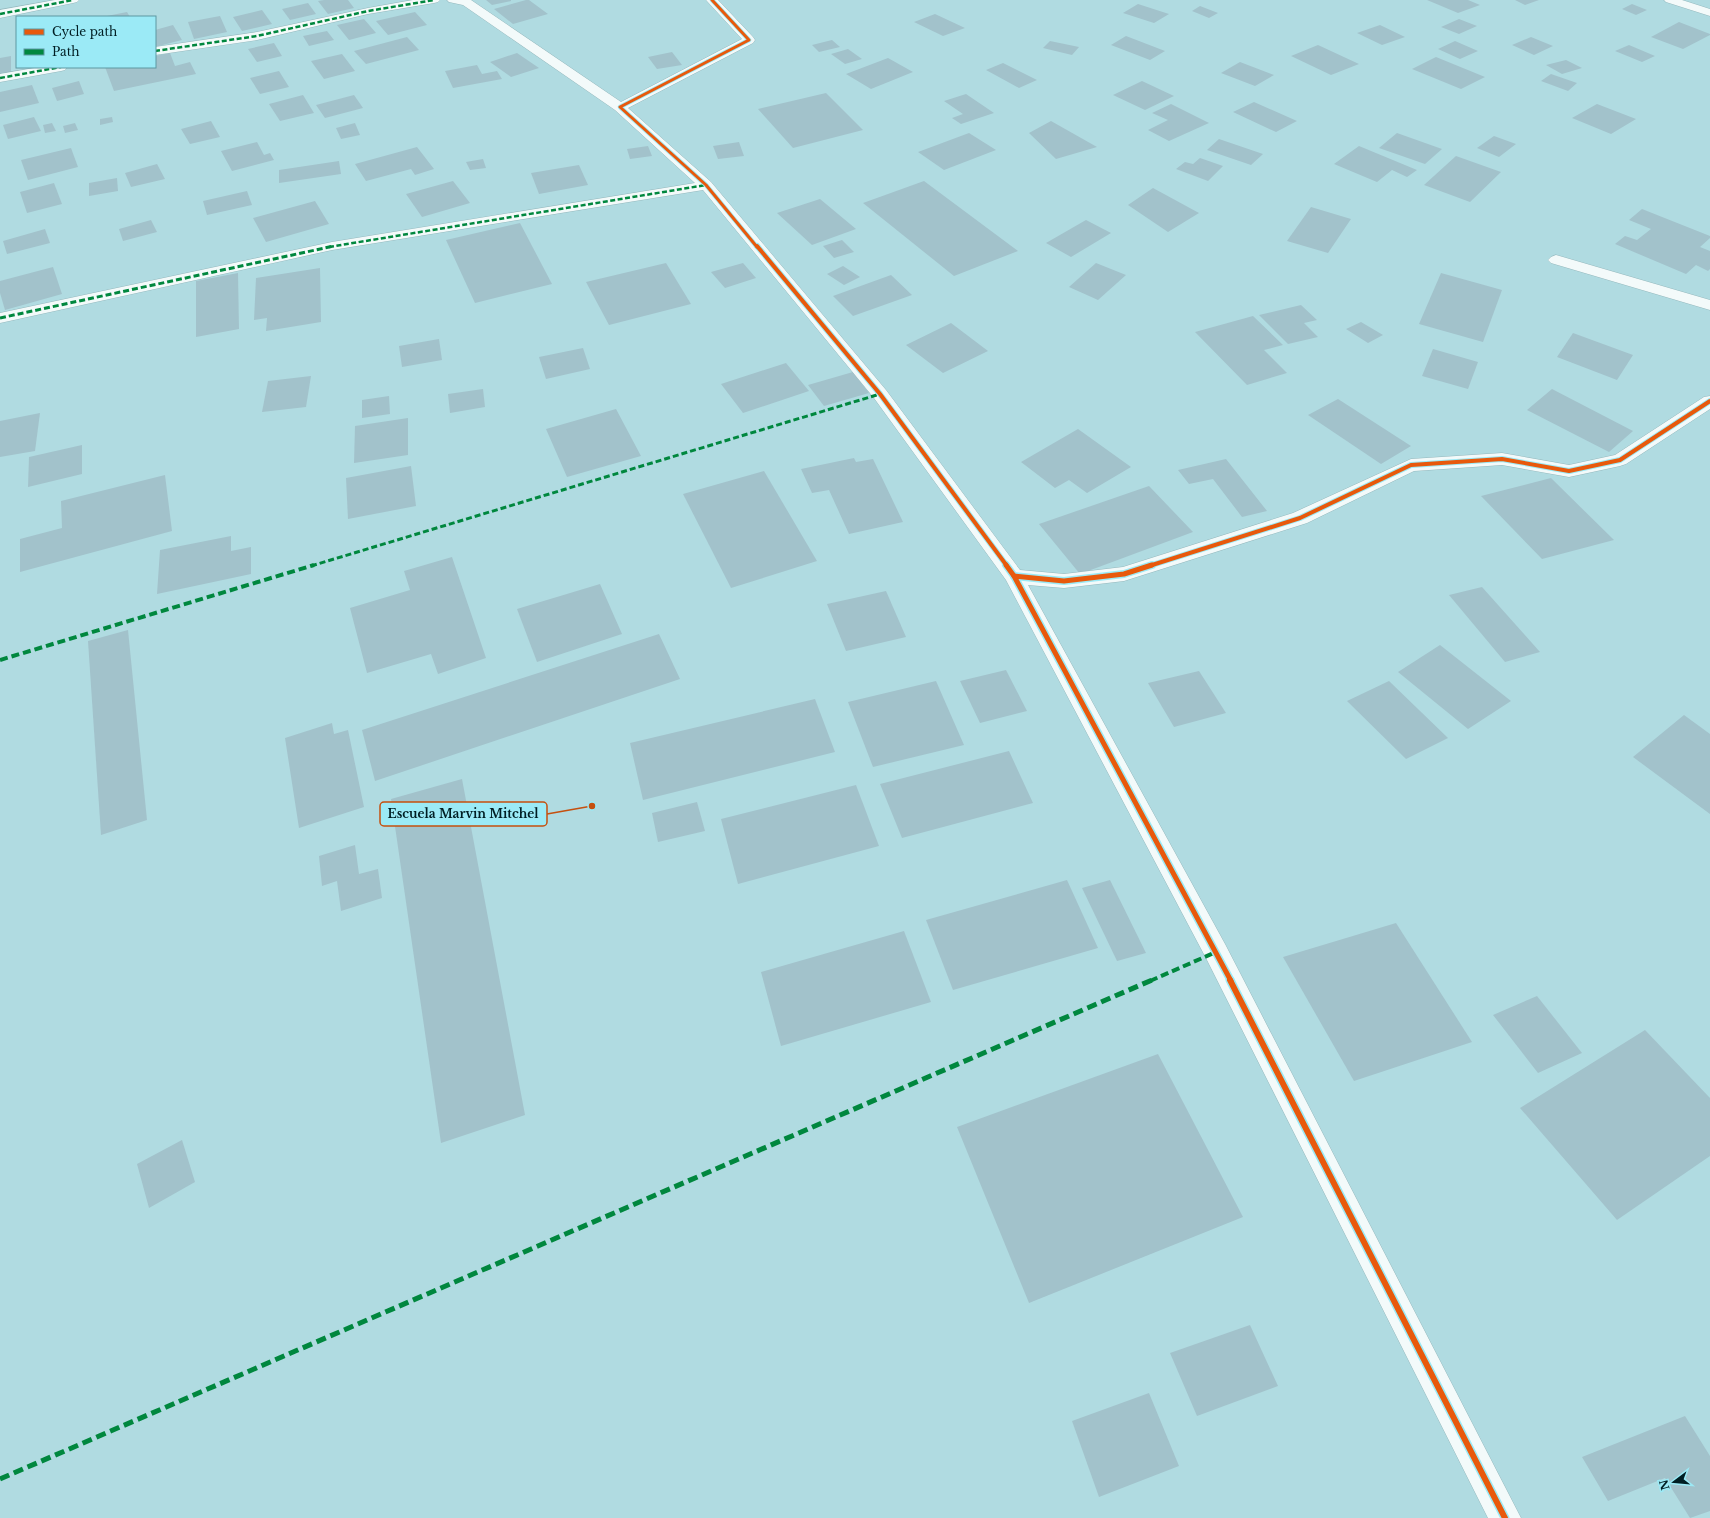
<svg xmlns="http://www.w3.org/2000/svg" width="1710" height="1518" font-family="'Libre Baskerville',serif">
<rect width="100%" height="100%" fill="#b0dbe1"/>
<g fill="#a2c2cb">
<polygon points="324,0 348,0 354,8 328,14 318,1"/>
<polygon points="486,0 511,0 511,1 492,5"/>
<polygon points="526,0 529,0 548,14 513,24 494,9"/>
<polygon points="1427,0 1468,0 1480,5 1458,13"/>
<polygon points="1515,0 1539,0 1525,5"/>
<polygon points="308,3 316,14 290,20 282,9"/>
<polygon points="1138,4 1169,14 1154,23 1123,13"/>
<polygon points="1632,4 1647,10 1636,15 1622,9"/>
<polygon points="1200,6 1218,13 1209,18 1192,11"/>
<polygon points="262,10 272,24 242,31 233,17"/>
<polygon points="127,12 130,17 107,17 107,16"/>
<polygon points="415,12 427,25 388,35 376,21"/>
<polygon points="935,14 965,28 943,36 914,22"/>
<polygon points="220,16 227,32 194,39 188,22"/>
<polygon points="364,19 376,33 349,40 337,25"/>
<polygon points="1459,19 1477,26 1459,34 1441,27"/>
<polygon points="1679,22 1710,34 1710,35 1683,49 1651,37"/>
<polygon points="173,25 182,40 155,47 155,30"/>
<polygon points="1380,25 1405,37 1382,45 1357,33"/>
<polygon points="327,31 334,40 309,46 303,36"/>
<polygon points="1126,36 1165,51 1150,60 1111,45"/>
<polygon points="407,37 419,50 366,64 354,51"/>
<polygon points="1531,37 1553,46 1534,55 1512,45"/>
<polygon points="832,40 840,47 819,52 812,45"/>
<polygon points="1050,41 1079,47 1072,55 1043,48"/>
<polygon points="1455,41 1478,51 1460,59 1438,49"/>
<polygon points="274,43 282,56 257,62 248,49"/>
<polygon points="1318,45 1359,64 1331,75 1291,56"/>
<polygon points="1629,45 1655,56 1642,62 1615,51"/>
<polygon points="848,49 862,59 845,64 831,54"/>
<polygon points="672,52 682,65 657,69 648,57"/>
<polygon points="170,53 175,66 190,62 196,74 114,91 105,67 155,67 155,56"/>
<polygon points="517,53 539,68 511,77 490,62"/>
<polygon points="342,54 355,71 324,79 311,61"/>
<polygon points="11,56 11,72 0,73 0,58"/>
<polygon points="1436,57 1485,77 1461,89 1412,69"/>
<polygon points="888,58 913,72 871,89 846,74"/>
<polygon points="1566,60 1582,68 1562,74 1546,65"/>
<polygon points="1240,62 1274,75 1255,86 1221,73"/>
<polygon points="1003,63 1037,80 1019,88 986,70"/>
<polygon points="477,65 482,74 497,71 502,79 453,88 445,71"/>
<polygon points="279,71 289,87 260,94 250,78"/>
<polygon points="1551,74 1577,83 1568,91 1541,81"/>
<polygon points="79,81 84,94 57,101 52,88"/>
<polygon points="1142,81 1174,96 1145,110 1113,95"/>
<polygon points="32,85 39,103 0,112 0,92"/>
<polygon points="826,93 863,130 793,148 758,109"/>
<polygon points="966,94 994,113 961,124 952,118 963,114 944,101"/>
<polygon points="303,95 314,113 280,121 269,104"/>
<polygon points="354,95 363,108 325,118 316,105"/>
<polygon points="1254,102 1297,121 1276,132 1233,112"/>
<polygon points="1171,104 1209,123 1169,141 1148,130 1168,120 1152,113"/>
<polygon points="1597,104 1636,119 1611,134 1572,118"/>
<polygon points="34,117 41,131 8,139 3,125"/>
<polygon points="112,117 113,122 100,125 100,119"/>
<polygon points="211,121 220,137 190,144 181,129"/>
<polygon points="1051,121 1097,147 1056,159 1029,133"/>
<polygon points="52,123 56,131 45,133 43,125"/>
<polygon points="75,123 78,130 65,133 63,126"/>
<polygon points="355,123 360,135 341,139 336,128"/>
<polygon points="969,133 996,150 944,170 918,152"/>
<polygon points="1397,133 1442,149 1425,164 1379,148"/>
<polygon points="1494,136 1516,144 1499,157 1477,148"/>
<polygon points="1219,139 1263,154 1251,165 1207,150"/>
<polygon points="257,142 264,155 270,153 274,160 232,171 221,151"/>
<polygon points="739,142 744,156 718,159 713,146"/>
<polygon points="648,146 652,156 630,159 627,149"/>
<polygon points="1359,146 1417,170 1407,177 1392,170 1377,182 1334,164"/>
<polygon points="417,147 434,169 415,175 411,169 366,181 355,164"/>
<polygon points="71,148 78,167 28,180 21,160"/>
<polygon points="1456,156 1501,172 1470,202 1424,185"/>
<polygon points="1200,158 1223,166 1208,181 1176,169 1185,162 1193,164"/>
<polygon points="483,159 486,168 470,170 466,162"/>
<polygon points="339,161 341,174 279,183 279,170"/>
<polygon points="157,164 165,179 131,187 125,173"/>
<polygon points="579,165 588,185 539,194 531,173"/>
<polygon points="117,178 118,191 89,196 89,183"/>
<polygon points="453,181 470,203 422,217 406,194"/>
<polygon points="924,181 1018,251 954,276 863,203"/>
<polygon points="54,183 62,204 27,213 20,192"/>
<polygon points="1153,188 1199,213 1168,232 1128,205"/>
<polygon points="247,191 252,205 207,215 203,201"/>
<polygon points="820,199 856,229 812,245 777,213"/>
<polygon points="315,201 329,224 266,242 253,218"/>
<polygon points="1311,207 1351,219 1328,253 1287,241"/>
<polygon points="1642,209 1710,236 1710,238 1700,247 1710,251 1710,269 1708,271 1696,265 1686,274 1615,244 1625,236 1637,240 1651,229 1629,220"/>
<polygon points="151,220 157,232 123,241 119,229"/>
<polygon points="1086,220 1111,233 1071,257 1046,243"/>
<polygon points="520,223 552,284 475,303 446,240"/>
<polygon points="45,229 50,243 7,254 3,241"/>
<polygon points="842,240 854,252 834,258 823,246"/>
<polygon points="666,263 691,304 609,325 586,282"/>
<polygon points="743,263 756,278 725,288 711,272"/>
<polygon points="1096,263 1126,275 1098,300 1069,287"/>
<polygon points="843,266 860,277 844,285 827,274"/>
<polygon points="53,267 62,294 5,310 0,293 0,281"/>
<polygon points="320,268 321,322 266,331 267,318 254,320 256,278"/>
<polygon points="238,273 239,329 196,337 196,281"/>
<polygon points="1441,273 1502,290 1483,342 1419,324"/>
<polygon points="891,275 912,295 853,316 833,296"/>
<polygon points="1301,305 1317,320 1304,323 1318,337 1288,344 1259,315"/>
<polygon points="1253,316 1283,345 1264,350 1287,373 1247,385 1195,332"/>
<polygon points="1361,322 1383,335 1368,343 1346,329"/>
<polygon points="951,323 988,351 943,373 906,345"/>
<polygon points="1573,333 1633,355 1617,380 1557,357"/>
<polygon points="439,339 442,360 402,367 399,346"/>
<polygon points="583,348 590,369 546,379 539,357"/>
<polygon points="1433,349 1478,362 1468,389 1422,376"/>
<polygon points="786,363 809,391 743,413 721,384"/>
<polygon points="853,372 869,393 824,406 808,385"/>
<polygon points="311,376 306,407 262,412 268,381"/>
<polygon points="483,389 485,407 450,413 448,394"/>
<polygon points="1552,389 1633,431 1609,452 1527,410"/>
<polygon points="389,396 390,414 362,418 362,400"/>
<polygon points="1338,399 1411,446 1381,464 1308,415"/>
<polygon points="616,409 641,456 567,477 546,429"/>
<polygon points="40,413 35,451 0,457 0,421"/>
<polygon points="408,418 408,455 354,463 355,426"/>
<polygon points="1078,429 1131,467 1087,493 1069,480 1055,488 1021,462"/>
<polygon points="82,445 82,474 28,487 29,457"/>
<polygon points="854,458 856,462 873,459 903,522 849,534 829,490 812,493 801,469"/>
<polygon points="1226,459 1267,511 1242,517 1213,479 1189,484 1178,470"/>
<polygon points="411,466 416,506 348,519 346,478"/>
<polygon points="764,471 817,561 731,588 683,494"/>
<polygon points="165,475 172,531 20,572 20,539 62,528 61,501"/>
<polygon points="1551,478 1614,540 1542,559 1481,496"/>
<polygon points="1149,486 1193,532 1080,574 1039,524"/>
<polygon points="231,536 231,551 251,547 251,574 157,594 160,550"/>
<polygon points="452,557 486,658 438,674 431,654 367,673 350,608 410,590 404,571"/>
<polygon points="600,584 622,634 537,662 517,609"/>
<polygon points="1482,587 1540,652 1505,662 1449,595"/>
<polygon points="886,591 906,637 846,651 827,604"/>
<polygon points="128,630 147,820 101,835 88,641"/>
<polygon points="659,634 680,679 375,781 362,730"/>
<polygon points="1440,645 1511,701 1468,729 1398,672"/>
<polygon points="1006,670 1027,711 980,723 960,681"/>
<polygon points="1199,671 1226,713 1174,727 1148,683"/>
<polygon points="936,681 964,745 873,767 848,702"/>
<polygon points="1389,681 1448,738 1406,759 1347,701"/>
<polygon points="815,699 835,752 643,800 630,743"/>
<polygon points="1684,715 1710,734 1710,814 1633,757"/>
<polygon points="332,723 334,734 348,730 364,807 299,828 285,738"/>
<polygon points="1009,751 1033,803 902,838 880,784"/>
<polygon points="462,779 525,1115 441,1143 391,799"/>
<polygon points="856,785 879,846 738,884 721,819"/>
<polygon points="697,802 705,831 658,842 652,813"/>
<polygon points="355,845 359,874 378,869 382,898 341,911 337,881 322,886 319,856"/>
<polygon points="1067,880 1098,948 953,990 926,920"/>
<polygon points="1110,880 1146,953 1117,961 1082,888"/>
<polygon points="1396,923 1472,1042 1354,1081 1283,957"/>
<polygon points="904,931 931,1002 781,1046 761,972"/>
<polygon points="1537,996 1582,1053 1538,1073 1493,1015"/>
<polygon points="1645,1030 1710,1098 1710,1156 1617,1220 1520,1108"/>
<polygon points="1158,1054 1243,1217 1029,1303 957,1127"/>
<polygon points="182,1140 195,1182 149,1208 137,1164"/>
<polygon points="1250,1325 1278,1386 1197,1416 1170,1353"/>
<polygon points="1149,1393 1179,1466 1099,1497 1072,1421"/>
<polygon points="1685,1416 1710,1456 1710,1511 1690,1518 1665,1478 1608,1501 1582,1457"/>
</g>
<g fill="none" stroke-linecap="round" stroke-linejoin="round">
<defs>
<polygon id="lane" points="1556,255 1710,300 1710,310 1551,263 1548,260 1551,257"/>
<g id="street">
<polygon points="55,0 79,0 77,2 73,3 0,18 0,10"/>
<polygon points="413,0 440,0 438,2 434,3 368,14 257,40 155,55 155,47 257,32 368,8"/>
<polygon points="447,0 471,0 621,102 742,39 706,0 718,0 753,37 755,40 753,43 628,108 711,182 886,390 1020,570 1064,574 1123,567 1293,513 1411,459 1502,453 1569,465 1615,455 1704,397 1710,396 1710,409 1626,464 1620,466 1569,477 1502,465 1414,471 1307,523 1124,581 1064,588 1028,585 1225,944 1521,1518 1488,1518 1207,960 1006,580 874,398 703,190 332,250 0,323 0,313 332,242 695,183 615,110 463,5 449,2"/>
<polygon points="1664,0 1682,0 1710,9 1710,16 1666,2"/>
<polygon points="40,67 67,67 65,70 61,71 0,82 0,74"/>
</g>
</defs>
<use href="#lane" stroke="#95b8bd" stroke-width="1"/>
<use href="#street" stroke="#95b8bd" stroke-width="1"/>
<use href="#lane" fill="#f3fafa" fill-rule="evenodd"/>
<use href="#street" fill="#f3fafa" fill-rule="evenodd"/>
<g stroke="#00873e" stroke-width="2.5" stroke-dasharray="5 2.5" stroke-linecap="butt">
<polyline points="0,14 73,0"/>
<polyline points="155,51 257,36 368,11 434,0"/>
<polyline points="0,78 61,67"/>
<polyline points="329,247 706,185"/>
</g>
<g stroke="#00873e" stroke-width="3" stroke-dasharray="6 3" stroke-linecap="butt">
<polyline points="0,318 334,246"/>
<polyline points="311,566 880,394"/>
</g>
<g stroke="#00873e" stroke-width="4" stroke-dasharray="8 4" stroke-linecap="butt">
<polyline points="0,660 314,565"/>
<polyline points="1150,981 1216,952"/>
</g>
<polyline stroke="#00873e" stroke-width="5" stroke-dasharray="10 5" stroke-linecap="butt" points="0,1479 1152,980"/>
<defs>
<polyline id="cycleway-far3" points="712,0 749,40 620,107 706,185 757,247"/>
<g id="cycleway-far2">
<polyline points="757,246 880,394 1007,566"/>
<polyline points="1149,566 1300,518 1411,465 1502,459 1569,471 1620,460 1710,401"/>
</g>
<g id="cycleway-far1">
<polyline points="1006,565 1014,576 1231,981"/>
<polyline points="1014,576 1064,581 1124,574 1152,565"/>
</g>
<polyline id="cycleway" points="1230,980 1505,1518"/>
</defs>
<use href="#cycleway-far3" stroke="#9beaf6" stroke-width="4.5"/>
<use href="#cycleway-far2" stroke="#9beaf6" stroke-width="6"/>
<use href="#cycleway-far1" stroke="#9beaf6" stroke-width="8"/>
<use href="#cycleway" stroke="#9beaf6" stroke-width="9"/>
<use href="#cycleway-far3" stroke="#e8590c" stroke-width="3"/>
<use href="#cycleway-far2" stroke="#e8590c" stroke-width="4"/>
<use href="#cycleway-far1" stroke="#e8590c" stroke-width="5"/>
<use href="#cycleway" stroke="#e8590c" stroke-width="6"/>
</g>
<path fill="none" stroke="#c5500f" stroke-width="1.5" d="M592 806L547 814"/>
<circle fill="#c5500f" stroke="#9beaf6" stroke-width="1.5" cx="592" cy="806" r="4"/>
<rect fill="#9beaf6" stroke="#c5500f" stroke-width="1.5" x="380" y="802" width="167" height="24" rx="4"/>
<g font-size="12" text-anchor="middle" font-weight="bold" fill="#001e23">
<text x="463" y="818">Escuela Marvin Mitchel</text>
</g>
<rect x="16" y="16" width="140" height="52" fill="#9beaf6" stroke="#5d98a2"/>
<rect x="24" y="29" width="20" height="6" fill="#e8590c" stroke="#5d98a2"/>
<text x="52" y="36" font-size="12" fill="#001e23">Cycle path</text>
<rect x="24" y="49" width="20" height="6" fill="#00873e" stroke="#5d98a2"/>
<text x="52" y="56" font-size="12" fill="#001e23">Path</text>
<g transform="translate(1674 1482) rotate(254)" stroke="#9beaf6" stroke-width="3" paint-order="stroke">
<path d="M0-3L7 15L0 10L-7 15Z" fill="#001e23"/>
<text y="-6" font-size="11" font-weight="bold" text-anchor="middle" fill="#001e23">N</text>
</g>
</svg>
